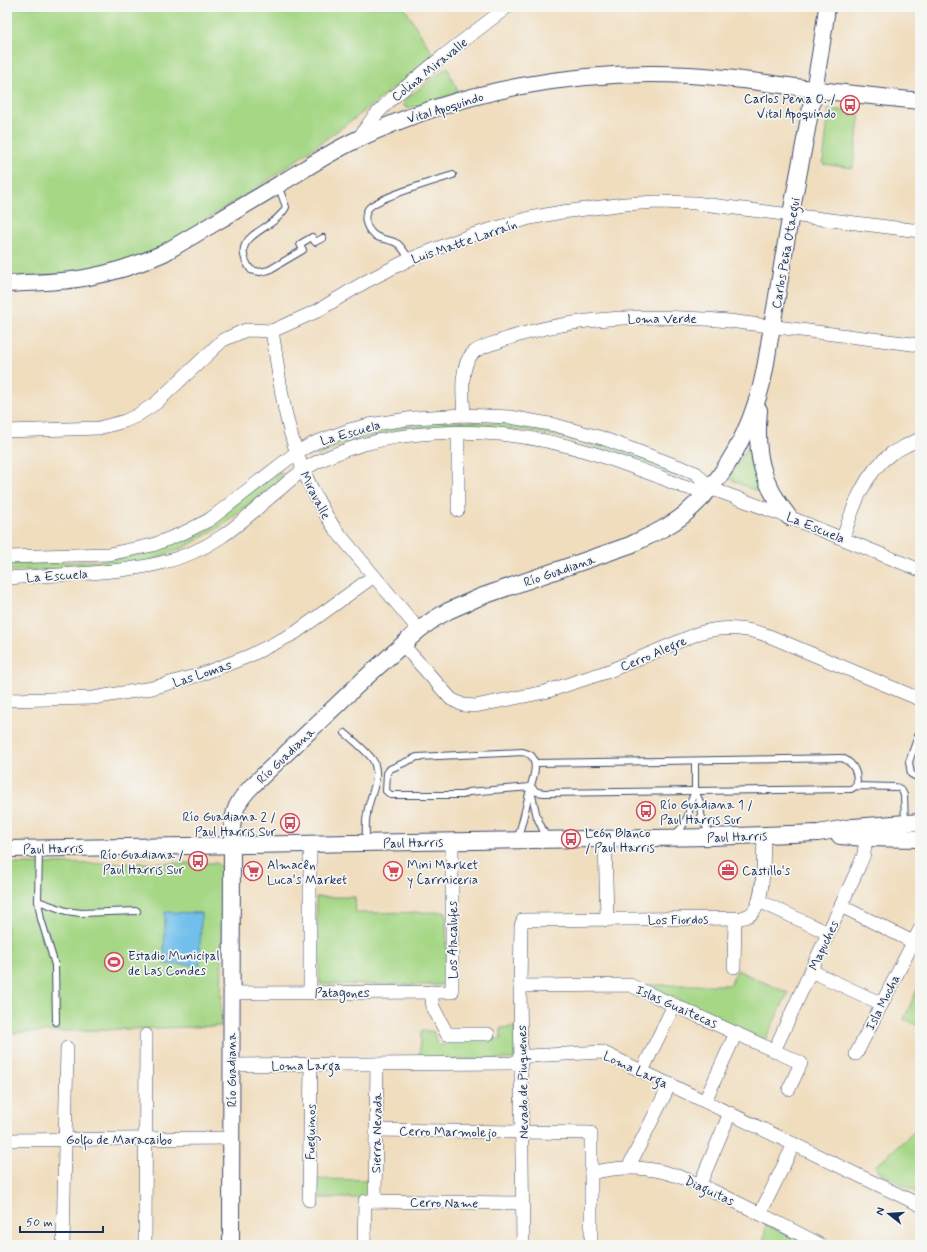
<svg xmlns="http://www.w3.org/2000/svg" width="927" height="1252" font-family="Mynerve,sans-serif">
<rect width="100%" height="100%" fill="#f6f6f2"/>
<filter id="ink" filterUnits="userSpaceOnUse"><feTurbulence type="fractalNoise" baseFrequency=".025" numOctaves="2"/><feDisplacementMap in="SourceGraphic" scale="8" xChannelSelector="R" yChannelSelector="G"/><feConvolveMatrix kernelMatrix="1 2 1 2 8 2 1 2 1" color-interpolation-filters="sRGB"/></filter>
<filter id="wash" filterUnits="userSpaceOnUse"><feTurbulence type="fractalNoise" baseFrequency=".012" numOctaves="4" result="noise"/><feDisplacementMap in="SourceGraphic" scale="16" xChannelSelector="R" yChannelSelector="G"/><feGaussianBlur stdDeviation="0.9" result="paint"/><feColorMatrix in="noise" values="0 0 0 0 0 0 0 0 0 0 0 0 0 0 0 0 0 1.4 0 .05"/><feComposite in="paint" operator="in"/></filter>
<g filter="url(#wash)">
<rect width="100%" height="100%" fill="#f0ddbe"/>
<g fill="#a5d785" stroke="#608372">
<polygon points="7,7 404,7 434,56 358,116 270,179 162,248 105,269 50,276 7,277"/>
<polygon points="447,67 458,92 408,109 404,106 404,103 406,99"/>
<polygon points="829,109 860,112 853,168 823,164"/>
<path d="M 443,421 C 486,422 530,423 572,435 C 608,445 643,459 678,472 L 677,477 C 645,466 614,453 583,443 C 514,422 409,419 341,445 C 333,448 326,452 319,456 L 316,455 L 317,449 L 333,439 L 371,430 Z"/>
<polygon points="751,443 752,462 761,487 756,491 728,478"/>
<polygon points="280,471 282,473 281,477 226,523 187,546 147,562 102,567 7,571 7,564 76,562 106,560 140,554"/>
<polygon points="216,863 223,868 221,1026 7,1033 7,864"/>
<polygon points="316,897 355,897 356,913 446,912 447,985 320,984"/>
<polygon points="737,970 788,993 765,1040 647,985 730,985"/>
<polygon points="920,983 920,1027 904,1019"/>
<polygon points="515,1027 515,1059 419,1060 421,1031 433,1031 439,1046 459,1039 501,1039 501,1028"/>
<polygon points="920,1127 920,1194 880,1173 875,1166"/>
<polygon points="313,1179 373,1180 373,1198 312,1198"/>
<polygon points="766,1224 806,1245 763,1245"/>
</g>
<polygon fill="#72bfec" stroke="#4677a5" points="165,912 201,913 200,965 164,964"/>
</g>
<g filter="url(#ink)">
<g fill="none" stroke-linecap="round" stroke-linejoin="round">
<defs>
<g id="service">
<path d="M 278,185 L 286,207 C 274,232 225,234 251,270 L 260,272 L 269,270 L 303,250 L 300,244 L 312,237 L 315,242 L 323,238"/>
<path d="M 410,259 C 406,255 403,248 398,244 C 390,238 378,241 371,232 C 366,226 363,217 368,209 C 375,198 437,180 453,175"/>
<polyline points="920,730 909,762 911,774 920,779"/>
<path d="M 345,733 C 352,739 371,755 374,762 C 381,780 369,796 367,814 C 365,823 366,833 366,842"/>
<path d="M 535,763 L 842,758 C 854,763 859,774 856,786"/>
<polyline points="531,791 537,817 547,839"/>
<polyline points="695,791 700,802 701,815 710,836"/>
<polyline points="674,836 682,827 688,816 691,801 695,791 695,761"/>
<path d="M 517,840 C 523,822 526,807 530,789 C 532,780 537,770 534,761 C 533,755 529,754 523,752 L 417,757 L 390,769 L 387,773 L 386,791 L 391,795 L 463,795 L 468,792 L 531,787 L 537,792 L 544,793 L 851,789 L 856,786 L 895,787 C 900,787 902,790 904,795 L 905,823"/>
<polyline points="39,848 38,901 41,919 55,965 56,1022"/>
<polyline points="38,901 66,911 81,913 137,911"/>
</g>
<g id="minor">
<polyline points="359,138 372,119 389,101 442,57 507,7"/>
<path d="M 272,331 C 277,360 280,391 287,419 C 296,458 313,496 335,529 L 419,630"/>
<path d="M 464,415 C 463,398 459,366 473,353 C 480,346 494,344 503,340 C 576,315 653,314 729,321 L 920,345"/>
<polyline points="7,431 99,428 125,421 136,416 156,403 223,340 246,330 272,331 317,311 365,282 410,259 469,236 530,218 562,212 625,204 657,202 695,203 920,231"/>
<polyline points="458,433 458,510"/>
<path d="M 843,538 C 853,507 864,473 892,453 C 901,448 911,443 920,439"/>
<polyline points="7,557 109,554 153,545 183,533 209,520 297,452 314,443 349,430 369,425 414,418 464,415 510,417 555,425 602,438 696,473 710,488"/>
<path d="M 7,578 C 35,576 63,575 91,573 C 137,569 181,564 221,537 C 242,523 260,505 280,489 C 291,479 303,469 317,462 C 398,422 507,426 592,453 C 615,460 637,469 660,477 C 669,481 679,486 688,488 C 699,490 707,488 718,491 L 789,517 L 920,570"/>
<path d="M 403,645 L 451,699 L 463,705 L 475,706 L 545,692 L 609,671 L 699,633 C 723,626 745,627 769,636 L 917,698 L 920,698"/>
<polyline points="7,700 93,698 152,688 202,674 249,656 295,633 374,576"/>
<polyline points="605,839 607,920"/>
<polyline points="310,844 310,992"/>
<polyline points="759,901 828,933"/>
<polyline points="841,906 913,942"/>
<polyline points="734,967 735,919"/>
<polyline points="811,971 882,1004"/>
<polyline points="520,986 630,985 801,1063 789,1089"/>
<polyline points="431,992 433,1007 447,1034 488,1034"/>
<polyline points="231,993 452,992 452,841"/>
<polyline points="774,1051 860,864 864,854 866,838"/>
<polyline points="856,1054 920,929"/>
<polyline points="231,1065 514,1063 522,1057 529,1056 602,1052 920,1205"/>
<polyline points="642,1071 674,1005"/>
<polyline points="705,1101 736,1033"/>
<polyline points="376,1130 591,1133 591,1245"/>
<polyline points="7,1140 231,1138"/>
<polyline points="628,1168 670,1084"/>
<path d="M 591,1173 C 650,1159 682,1176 734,1201 C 763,1215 792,1230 821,1245"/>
<polyline points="700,1184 730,1113"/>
<polyline points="309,1200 311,1065"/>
<polyline points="375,1201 377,1064"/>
<polyline points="760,1214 794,1144"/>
<polyline points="63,1245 67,1048"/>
<polyline points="145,1245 146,1035"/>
<polyline points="364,1245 365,1201 522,1203"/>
<path d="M 523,1245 L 520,986 L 521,926 L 523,920 L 741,918 C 746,917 751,915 754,911 C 765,898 763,853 764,836"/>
</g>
<g id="tertiary">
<path d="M 7,284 C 34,282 62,283 89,277 C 116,272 140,264 164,253 C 202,230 241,208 278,185 C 305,169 330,152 358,139 C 460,90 576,69 689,75 C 730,77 771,84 812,89 C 848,94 884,97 920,101"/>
<path d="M 759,410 C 755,454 761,482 789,517"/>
<polyline points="840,836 866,838 920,839"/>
<polyline points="7,849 711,837 818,833 853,827 920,822"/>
<path d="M 231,1245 L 232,833 C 232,811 238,800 253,785 L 363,680 L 419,630 L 434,619 L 448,611 L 480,597 L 630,545 C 649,536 669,527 685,514 C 718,486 743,444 756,403 C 763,384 766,364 769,344 C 776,304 782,264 789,225 C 802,152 818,80 827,7"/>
</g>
</defs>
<use href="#service" stroke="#3b496c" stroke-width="8"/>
<use href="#minor" stroke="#3b496c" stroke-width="14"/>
<use href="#tertiary" stroke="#3b496c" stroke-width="18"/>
<use href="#service" stroke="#fff" stroke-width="6"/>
<use href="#minor" stroke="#fff" stroke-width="13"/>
<use href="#tertiary" stroke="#fff" stroke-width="16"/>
</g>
</g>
<defs>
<symbol id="bus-ring" viewBox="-11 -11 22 22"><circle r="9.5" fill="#f6f6f2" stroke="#d1495b" stroke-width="1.5"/><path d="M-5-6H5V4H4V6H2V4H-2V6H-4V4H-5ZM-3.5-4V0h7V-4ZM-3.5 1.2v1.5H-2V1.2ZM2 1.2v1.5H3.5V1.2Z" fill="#d1495b"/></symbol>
<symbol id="office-ring" viewBox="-11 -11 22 22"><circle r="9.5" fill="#f6f6f2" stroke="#d1495b" stroke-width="1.5"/><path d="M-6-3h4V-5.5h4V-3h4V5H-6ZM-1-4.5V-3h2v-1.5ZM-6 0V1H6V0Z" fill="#d1495b"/></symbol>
<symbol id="supermarket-ring" viewBox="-11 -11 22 22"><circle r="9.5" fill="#f6f6f2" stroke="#d1495b" stroke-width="1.5"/><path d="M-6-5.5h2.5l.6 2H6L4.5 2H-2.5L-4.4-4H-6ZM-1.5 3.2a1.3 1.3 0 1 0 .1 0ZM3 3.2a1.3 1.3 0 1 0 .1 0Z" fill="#d1495b"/></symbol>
<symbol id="stadium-ring" viewBox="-11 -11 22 22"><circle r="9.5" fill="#f6f6f2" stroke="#d1495b" stroke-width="1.5"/><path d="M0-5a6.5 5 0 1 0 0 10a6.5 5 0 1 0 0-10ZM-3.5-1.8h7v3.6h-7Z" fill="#d1495b"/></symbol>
</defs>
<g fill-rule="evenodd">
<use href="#bus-ring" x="839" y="94" width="22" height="22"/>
<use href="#bus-ring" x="635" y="800" width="22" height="22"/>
<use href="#bus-ring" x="279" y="812" width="22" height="22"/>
<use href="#bus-ring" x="560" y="828" width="22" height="22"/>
<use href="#bus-ring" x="187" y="850" width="22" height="22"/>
<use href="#office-ring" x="717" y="859" width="22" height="22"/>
<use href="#supermarket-ring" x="242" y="860" width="22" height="22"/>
<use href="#supermarket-ring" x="382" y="860" width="22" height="22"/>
<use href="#stadium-ring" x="103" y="951" width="22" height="22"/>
</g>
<g text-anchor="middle" stroke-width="3.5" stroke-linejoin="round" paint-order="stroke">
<g font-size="13" fill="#1b2f5e" stroke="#f6f6f2">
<text transform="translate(429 69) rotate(-39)" y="5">Colina Miravalle</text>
<text transform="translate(445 107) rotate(-17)" y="5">Vital Apoquindo</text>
<text transform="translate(464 241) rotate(-19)" y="5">Luis Matte Larraín</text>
<text transform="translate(785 253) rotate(-80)" y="5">Carlos Peña Otaegui</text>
<text x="662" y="323">Loma Verde</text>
<text transform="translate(350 432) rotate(-16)" y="5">La Escuela</text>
<text transform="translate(316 495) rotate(63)" y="5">Miravalle</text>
<text transform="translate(816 527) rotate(22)" y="5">La Escuela</text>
<text transform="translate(559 570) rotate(-19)" y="5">Río Guadiana</text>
<text transform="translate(57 575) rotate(-4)" y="5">La Escuela</text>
<text transform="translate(653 653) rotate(-23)" y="5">Cerro Alegre</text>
<text transform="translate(202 673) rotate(-18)" y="5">Las Lomas</text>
<text transform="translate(285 755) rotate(-44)" y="5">Río Guadiana</text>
<text transform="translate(737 836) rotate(-2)" y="5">Paul Harris</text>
<text transform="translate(413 842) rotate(-1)" y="5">Paul Harris</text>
<text transform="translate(53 848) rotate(-1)" y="5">Paul Harris</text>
<text transform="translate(678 919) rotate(-1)" y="5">Los Fiordos</text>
<text transform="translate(452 940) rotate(-90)" y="5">Los Alacalufes</text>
<text transform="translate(823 945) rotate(-65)" y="5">Mapuches</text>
<text x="342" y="997">Patagones</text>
<text transform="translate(882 1002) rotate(-63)" y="5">Isla Mocha</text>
<text transform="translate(677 1006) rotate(24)" y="5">Islas Guaitecas</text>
<text x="306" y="1070">Loma Larga</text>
<text transform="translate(636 1069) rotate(25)" y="5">Loma Larga</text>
<text transform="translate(231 1070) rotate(-90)" y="5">Río Guadiana</text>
<text transform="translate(522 1082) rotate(-91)" y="5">Nevado de Piuquenes</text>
<text transform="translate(448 1131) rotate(1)" y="5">Cerro Marmolejo</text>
<text transform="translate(310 1132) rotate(-89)" y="5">Fueguinos</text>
<text transform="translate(376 1133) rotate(-89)" y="5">Sierra Nevada</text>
<text x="119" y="1144">Golfo de Maracaibo</text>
<text transform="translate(710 1190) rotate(25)" y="5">Diaguitas</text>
<text transform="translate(444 1202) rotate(1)" y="5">Cerro Name</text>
</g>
<g font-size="13" fill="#1b2f5e" stroke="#f6f6f2" text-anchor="start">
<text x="836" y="103" text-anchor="end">Carlos Pena O. /<tspan x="836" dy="15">Vital Apoquindo</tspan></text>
<text x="660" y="809">Río Guadiana 1 /<tspan x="660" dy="15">Paul Harris Sur</tspan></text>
<text x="276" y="821" text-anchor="end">Río Guadiana 2 /<tspan x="276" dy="15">Paul Harris Sur</tspan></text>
<text x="585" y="837">León Blanco<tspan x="585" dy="15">/ Paul Harris</tspan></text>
<text x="184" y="859" text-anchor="end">Río Guadiana /<tspan x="184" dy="15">Paul Harris Sur</tspan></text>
<text x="267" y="869">Almacên<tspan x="267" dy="15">Luca's Market</tspan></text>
<text x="407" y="869">Mini Market<tspan x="407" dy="15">y Carrniceria</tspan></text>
<text x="742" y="875">Castillo's</text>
<text x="128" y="960">Estadio Municipal<tspan x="128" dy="15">de Las Condes</tspan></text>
</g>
</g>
<rect width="927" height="1252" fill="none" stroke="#f6f6f2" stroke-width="24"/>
<g transform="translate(889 1214) rotate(287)" stroke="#f6f6f2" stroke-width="3" paint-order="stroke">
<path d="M0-3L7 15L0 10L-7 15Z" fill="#1b2f5e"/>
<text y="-6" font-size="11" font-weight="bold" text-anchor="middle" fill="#1b2f5e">N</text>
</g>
<path d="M20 1226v6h83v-6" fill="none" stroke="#1b2f5e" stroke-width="2"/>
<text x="26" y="1226" font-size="12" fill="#1b2f5e" stroke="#f6f6f2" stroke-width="3" paint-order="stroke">50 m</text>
</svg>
